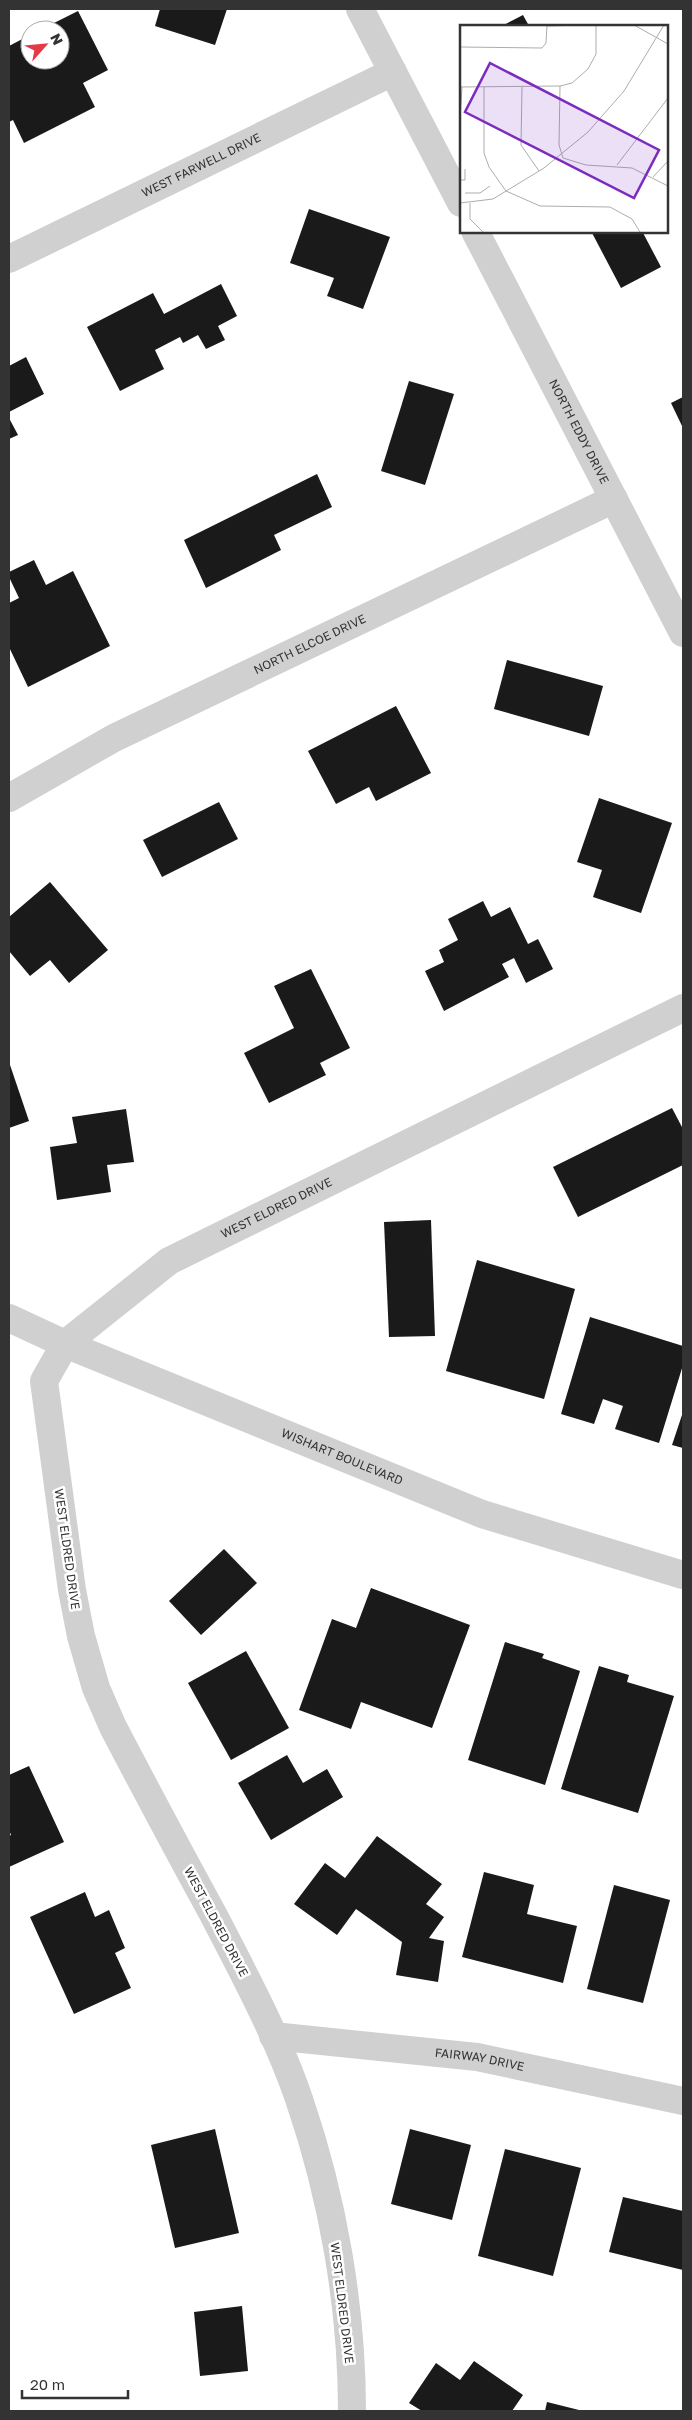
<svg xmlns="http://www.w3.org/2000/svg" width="692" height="2420" font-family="'Golos Text',sans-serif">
<rect width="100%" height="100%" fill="#fff"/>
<g fill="#1a1a1a">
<polygon points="160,9 227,9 215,45 155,26"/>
<polygon points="78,11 108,70 83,83 95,107 24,143 13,120 9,122 9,46 30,35 30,60 60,60 60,30 40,30"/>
<polygon points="523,15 529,26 502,26"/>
<polygon points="309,209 390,237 363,309 327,296 334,278 290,263"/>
<polygon points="591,231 642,231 661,267 621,288"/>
<polygon points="221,284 237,316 218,326 225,340 206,349 198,335 183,343 180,337 155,350 164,369 120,391 87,327 153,293 164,314"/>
<polygon points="26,357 44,394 9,412 9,366"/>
<polygon points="409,381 454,394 425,485 381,471"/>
<polygon points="683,397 683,428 671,403"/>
<polygon points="9,418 18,435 9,439"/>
<polygon points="317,474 332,507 274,535 281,550 206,588 184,540"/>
<polygon points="34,560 46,585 73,571 110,646 28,687 9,647 9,603 19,598 9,577 9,572"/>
<polygon points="507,660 603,686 589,736 494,709"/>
<polygon points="396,706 431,773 376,801 369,787 336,804 308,751"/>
<polygon points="599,798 672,823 641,913 593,897 602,870 577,862"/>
<polygon points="219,802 238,839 162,877 143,840"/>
<polygon points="50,882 108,950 69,983 50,960 30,976 9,951 9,917"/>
<polygon points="483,901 491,917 510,907 528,944 538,939 553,969 526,983 514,958 502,964 509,977 444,1011 425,971 444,962 439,950 458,940 448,919"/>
<polygon points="311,969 350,1048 320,1063 326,1075 269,1103 244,1053 294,1028 274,986"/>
<polygon points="9,1062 29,1121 9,1128"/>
<polygon points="672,1108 683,1129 683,1165 578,1217 553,1167"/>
<polygon points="126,1109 134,1162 107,1165 111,1192 57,1200 50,1147 77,1143 72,1117"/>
<polygon points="431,1220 435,1336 389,1337 384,1222"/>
<polygon points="477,1260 575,1289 544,1399 446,1371"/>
<polygon points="590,1317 683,1346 683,1365 659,1443 615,1429 623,1406 603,1399 594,1424 561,1414"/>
<polygon points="683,1412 683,1448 672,1445"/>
<polygon points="224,1549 257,1583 201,1635 169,1601"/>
<polygon points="371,1588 470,1625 432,1728 361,1702 351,1729 299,1710 332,1619 356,1628"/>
<polygon points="505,1642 544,1654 542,1658 580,1671 545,1785 468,1760"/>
<polygon points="246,1651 289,1728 231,1760 188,1683"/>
<polygon points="599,1666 629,1675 627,1682 674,1696 638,1813 561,1789"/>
<polygon points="287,1755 303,1783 327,1769 343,1797 271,1840 238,1783"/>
<polygon points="29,1766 64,1842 9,1867 9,1836 11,1835 9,1830 9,1775"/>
<polygon points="377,1836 442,1884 426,1904 444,1917 429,1938 444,1941 438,1982 396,1975 402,1942 356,1909 337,1935 294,1904 325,1863 345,1878"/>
<polygon points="484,1872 534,1885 527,1914 577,1926 563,1983 462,1957"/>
<polygon points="614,1885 670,1900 643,2003 587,1989"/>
<polygon points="85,1892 95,1917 109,1910 125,1948 115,1953 131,1988 74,2014 30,1917"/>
<polygon points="215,2129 239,2233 175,2248 151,2145"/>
<polygon points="410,2129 471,2145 452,2220 391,2204"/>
<polygon points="505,2149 581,2168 553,2276 478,2256"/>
<polygon points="623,2197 683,2211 683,2270 609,2252"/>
<polygon points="242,2306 248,2371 200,2376 194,2312"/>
<polygon points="474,2361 523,2395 512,2411 422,2411 409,2403 436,2363 460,2380"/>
<polygon points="547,2402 583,2411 545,2411"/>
</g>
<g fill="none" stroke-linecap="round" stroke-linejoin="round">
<g stroke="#d0d0d0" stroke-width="28">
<polyline points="360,9 461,203"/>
<path id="s1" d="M 475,231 L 683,633"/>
<path id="s2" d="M 9,259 L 393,72"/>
<path id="s3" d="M 9,798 L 114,738 L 614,499"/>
<path id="s4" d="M 9,1318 L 65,1344 L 482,1514 L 683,1575"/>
<path id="s5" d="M 273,2036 L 477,2057 L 683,2101"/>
<path id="s6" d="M 352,2411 C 352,2307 333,2198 299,2099 C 277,2035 244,1974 213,1914 C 179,1852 146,1790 113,1727 L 96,1688 L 81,1636 L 72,1590 L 44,1381 L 65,1344 L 169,1261 L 683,1008"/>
</g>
</g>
<g text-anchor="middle" stroke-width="5" stroke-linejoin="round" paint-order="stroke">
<g font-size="12" fill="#333" stroke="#fff">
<text dy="4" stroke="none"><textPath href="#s2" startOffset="214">WEST FARWELL DRIVE</textPath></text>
<text dy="4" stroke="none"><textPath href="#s1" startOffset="226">NORTH EDDY DRIVE</textPath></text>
<text dy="4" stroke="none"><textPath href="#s3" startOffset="338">NORTH ELCOE DRIVE</textPath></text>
<text dy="4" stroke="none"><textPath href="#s6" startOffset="1384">WEST ELDRED DRIVE</textPath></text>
<text dy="4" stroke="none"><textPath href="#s4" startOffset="361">WISHART BOULEVARD</textPath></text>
<text transform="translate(67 1549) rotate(82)" y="4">WEST ELDRED DRIVE</text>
<text transform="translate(216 1922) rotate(62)" y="4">WEST ELDRED DRIVE</text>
<text dy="4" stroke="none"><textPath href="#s5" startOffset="208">FAIRWAY DRIVE</textPath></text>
<text transform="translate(342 2303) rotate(83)" y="4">WEST ELDRED DRIVE</text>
</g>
</g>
<g transform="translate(460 25)">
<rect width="208" height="208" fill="#fff"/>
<path fill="none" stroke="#adadad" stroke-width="1" d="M 174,0 L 208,19M 87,1 L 126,0M 0,22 L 82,23 L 86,18 L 87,0M 100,61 L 99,120 L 103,133 L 126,140 L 172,143 L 208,161M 0,62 L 100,61 L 112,58 L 128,44 L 136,29 L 136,0M 24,62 L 24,128 L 29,142 L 46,166 L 80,181 L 150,182 L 172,194 L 180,207M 62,62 L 61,120 L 79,146M 0,94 L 2,62M 157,140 L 208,73M 193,152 L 208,136M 0,155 L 5,155 L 5,144M 5,168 L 20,168 L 30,161M 0,178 L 33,174 L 84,143 L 128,107 L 164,66 L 204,0M 10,194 L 23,207M 10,194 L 10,178"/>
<path fill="#7b2cbf" fill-opacity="0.15" stroke="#7b2cbf" stroke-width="2.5" d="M 30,38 L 199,125 L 174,173 L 5,87 Z"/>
<rect width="208" height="208" fill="none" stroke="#333" stroke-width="2.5"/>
</g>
<rect width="692" height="2420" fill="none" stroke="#333333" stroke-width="20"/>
<g transform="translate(45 45) rotate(63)"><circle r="24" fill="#ffffff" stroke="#adadad"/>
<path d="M0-4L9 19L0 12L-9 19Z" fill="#e63946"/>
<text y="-8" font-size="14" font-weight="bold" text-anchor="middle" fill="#333333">N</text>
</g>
<path d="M22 2390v8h106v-8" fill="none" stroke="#333333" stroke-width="2.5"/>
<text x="30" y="2390" font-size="15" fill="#333333" stroke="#ffffff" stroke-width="4" paint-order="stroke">20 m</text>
</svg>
